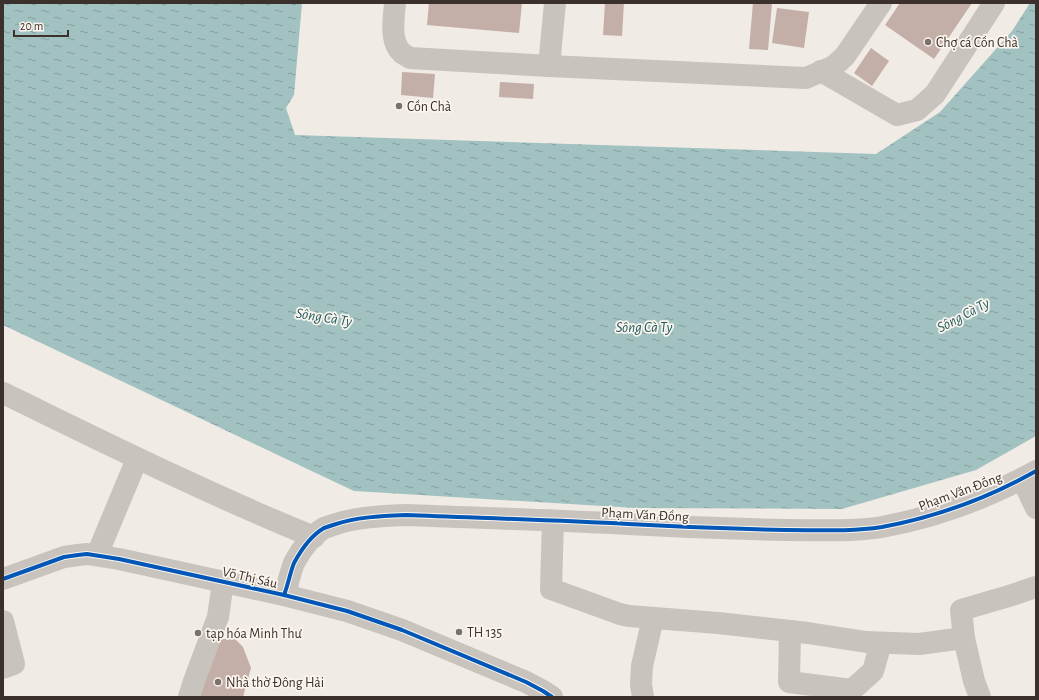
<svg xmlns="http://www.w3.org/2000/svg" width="1039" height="700" font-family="'Alegreya Sans',sans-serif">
<defs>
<pattern id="water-ripples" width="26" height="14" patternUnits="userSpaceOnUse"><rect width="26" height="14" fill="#a1c2c1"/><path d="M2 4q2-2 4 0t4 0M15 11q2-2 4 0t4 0" fill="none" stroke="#849e9d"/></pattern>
</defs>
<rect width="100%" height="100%" fill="#f0ebe5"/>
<polygon fill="url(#water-ripples)" points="3,3 302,3 294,95 286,108 295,135 876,154 940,112 1012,31 1030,3 1036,3 1036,436 976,470 842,509 636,508 354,491 3,325"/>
<g fill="#c3afa7">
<polygon points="429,3 522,3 519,33 427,25"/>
<polygon points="605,3 624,3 622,36 603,35"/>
<polygon points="753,3 772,3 768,50 749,49"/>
<polygon points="900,3 972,3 934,59 885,25"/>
<polygon points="777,8 809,12 804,48 772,43"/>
<polygon points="871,48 889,61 872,86 854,73"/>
<polygon points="402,72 435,74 433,98 401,95"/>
<polygon points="500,82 534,84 533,99 499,97"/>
<polygon points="202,639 235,639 243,647 251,668 243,697 185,697"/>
</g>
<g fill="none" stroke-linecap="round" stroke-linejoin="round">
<g stroke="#c9c3be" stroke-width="22">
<path d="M 395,3 C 394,18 389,41 402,53 C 404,55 408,56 410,58 L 549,66 L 806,78 L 834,66 L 845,56 L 881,3"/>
<polyline points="549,66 555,3"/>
<polyline points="821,71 897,115 917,110 935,94 994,3"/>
<path d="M 3,393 C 106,443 208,494 314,537"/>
<polyline points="1022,479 1036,508"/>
<polyline points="553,521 551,589 620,614 629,616 718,623 808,633 866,642 919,644 964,638"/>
<polyline points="97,555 137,459"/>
<polyline points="3,579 64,557 78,555 87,554 119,559 284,595 347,611 402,630 526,682 543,691 552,697"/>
<path d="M 284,595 C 288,585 290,573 294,563 C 301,550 312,535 324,528 C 327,527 330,526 333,525 C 356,517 381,516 406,515 C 480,518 554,520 628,524 C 681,527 733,529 786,530 C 818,530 850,532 882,527 C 936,517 988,498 1036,471"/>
<polyline points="3,621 14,664 3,668"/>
<polyline points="790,631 789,682 852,690 873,671 881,643"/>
<polyline points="189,697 194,681 218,617 223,582"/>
<polyline points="643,697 641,685 642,666 653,618"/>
<polyline points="980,697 974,681 964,638 961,610 1009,596 1036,587"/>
</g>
<defs>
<g id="cycleway">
<polyline points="3,579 64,557 78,555 87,554 119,559 284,595 347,611 402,630 526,682 543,691 552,697"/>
<path d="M 284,595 C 288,585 290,573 294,563 C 301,550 312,535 324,528 C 327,527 330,526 333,525 C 356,517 381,516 406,515 C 480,518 554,520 628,524 C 681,527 733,529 786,530 C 818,530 850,532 882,527 C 936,517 988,498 1036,471"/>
</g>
</defs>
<use href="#cycleway" stroke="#fbf5ee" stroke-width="6"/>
<use href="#cycleway" stroke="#0057b8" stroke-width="4"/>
</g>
<g fill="#7a716c" stroke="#fbf5ee" stroke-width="1.5">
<circle cx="928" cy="42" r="4"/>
<circle cx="399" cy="106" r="4"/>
<circle cx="459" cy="632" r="4"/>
<circle cx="198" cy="633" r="4"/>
<circle cx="218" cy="682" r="4"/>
</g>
<g text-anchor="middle" stroke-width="3.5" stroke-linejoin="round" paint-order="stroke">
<g font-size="14" fill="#3b302b" stroke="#fbf5ee" text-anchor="start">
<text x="936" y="47">Chợ cá Cồn Chà</text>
<text x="407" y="111">Cồn Chà</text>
<text x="467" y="637">TH 135</text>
<text x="206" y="638">tạp hóa Minh Thư</text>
<text x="226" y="687">Nhà thờ Đông Hải</text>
</g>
<g font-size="14" fill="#3b302b" stroke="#fbf5ee">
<text transform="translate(960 491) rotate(-20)" y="5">Phạm Văn Đồng</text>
<text transform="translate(645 514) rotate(3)" y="5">Phạm Văn Đồng</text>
<text transform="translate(250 577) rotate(13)" y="5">Võ Thị Sáu</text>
</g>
<g font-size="15" font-style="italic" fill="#1f5a5e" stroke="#fbf5ee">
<text transform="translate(963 315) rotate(-28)" y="5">Sông Cà Ty</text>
<text transform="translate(324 317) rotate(9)" y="5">Sông Cà Ty</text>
<text x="644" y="332">Sông Cà Ty</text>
</g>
</g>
<rect width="1039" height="700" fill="none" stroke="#3b302b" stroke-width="8"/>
<path d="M14 30v6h54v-6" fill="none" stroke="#3b302b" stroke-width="2"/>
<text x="20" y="30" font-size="12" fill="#3b302b" stroke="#fbf5ee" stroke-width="3" paint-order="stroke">20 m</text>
</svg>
